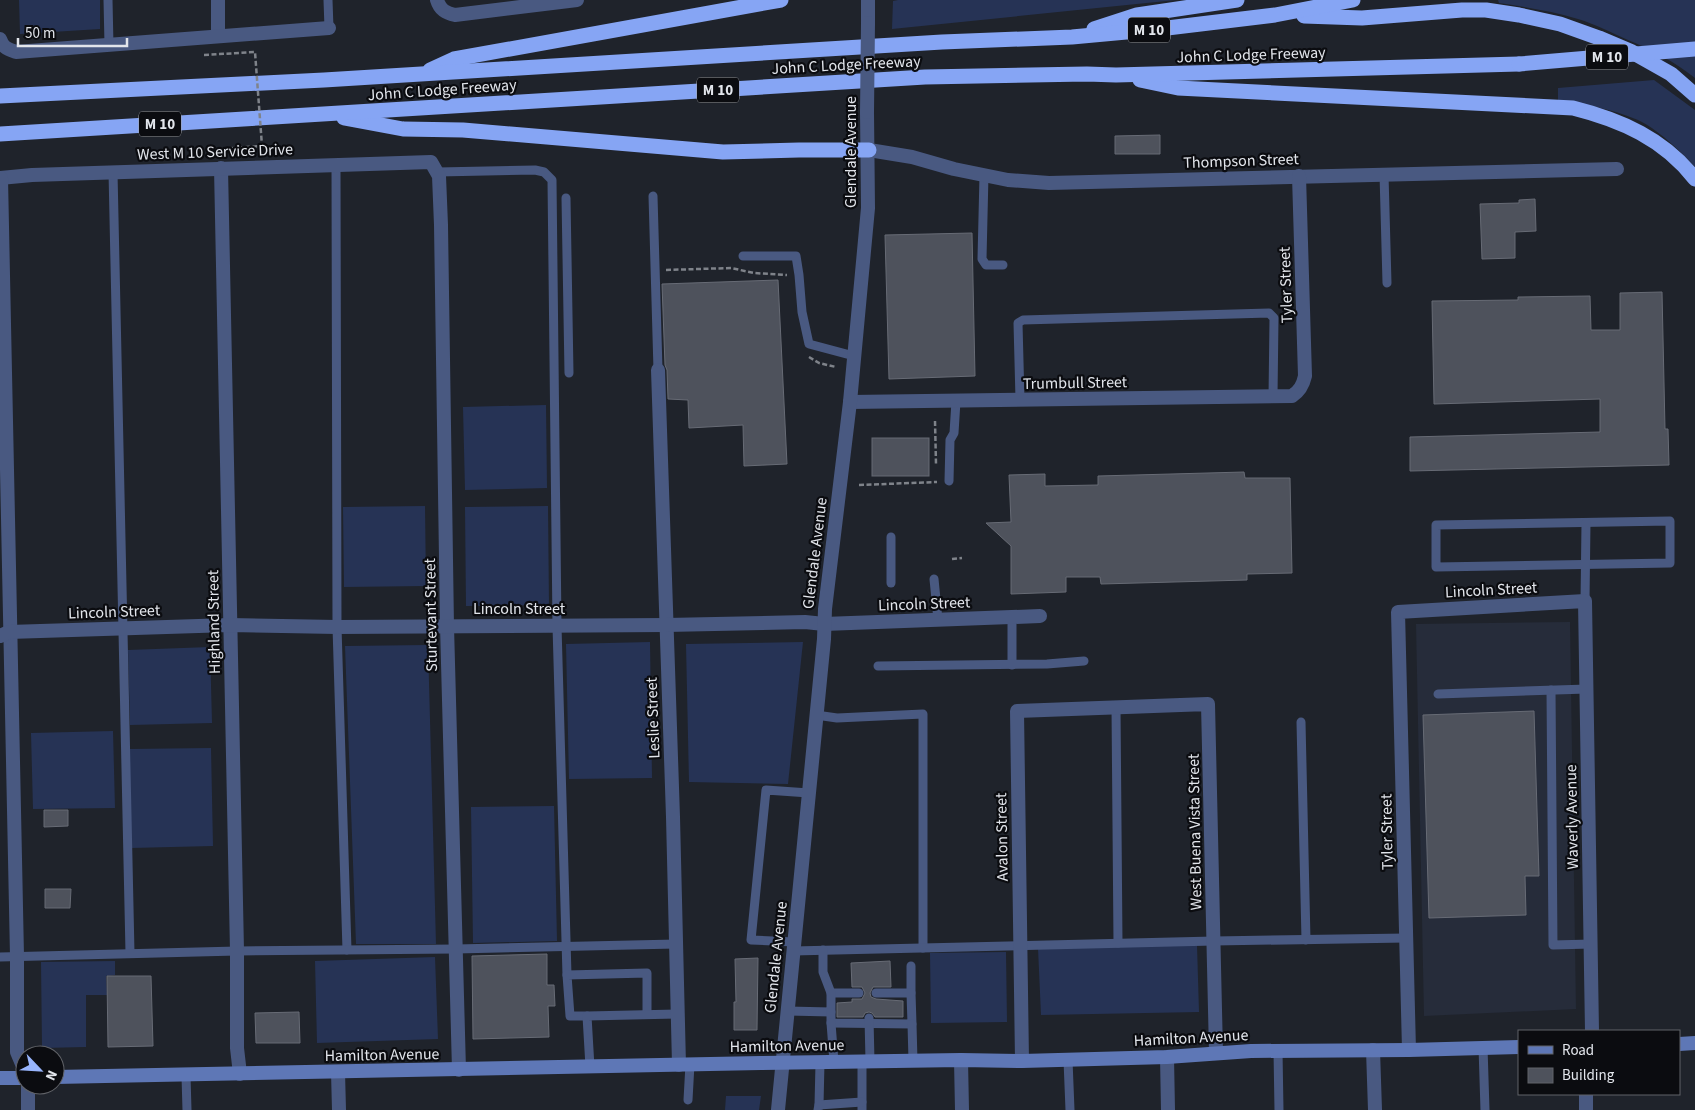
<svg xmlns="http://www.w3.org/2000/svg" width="1695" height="1110" font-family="'Source Sans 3',sans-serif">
<rect width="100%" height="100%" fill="#1f232b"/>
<polygon fill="#262c3a" points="1570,622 1576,1009 1424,1016 1416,624"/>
<g fill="#263355">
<polygon points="19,0 100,0 100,29 20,34"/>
<polygon points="898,0 1176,0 892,29 893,1"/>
<path d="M 1498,0 L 1695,0 L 1695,78 C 1675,62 1652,50 1628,40 C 1612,33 1595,24 1578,19 C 1552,11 1525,7 1499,3 Z"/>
<path d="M 1654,80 L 1695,110 L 1695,167 C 1682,152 1656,128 1638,120 C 1612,109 1585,104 1558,100 L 1558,88 Z"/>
<polygon points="546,405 547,488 465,490 463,407"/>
<polygon points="425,506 426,586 344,587 343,507"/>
<polygon points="548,506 549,605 466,606 465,507"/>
<polygon points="650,642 652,778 569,779 566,644"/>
<polygon points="803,642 788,784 689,782 686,644"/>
<polygon points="428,645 436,944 356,944 345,646"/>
<polygon points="210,647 212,723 130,725 128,650"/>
<polygon points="113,731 115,808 33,809 31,733"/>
<polygon points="211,748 213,846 131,848 129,749"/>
<polygon points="554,806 557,941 473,943 471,807"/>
<polygon points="1197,945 1199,1012 1041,1015 1038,948"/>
<polygon points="1006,952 1007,1022 931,1023 930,953"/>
<polygon points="435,957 438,1039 317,1043 315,961"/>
<polygon points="115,961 115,975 106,976 107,995 86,995 86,1047 42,1048 41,962"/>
<polygon points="726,1096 761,1096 759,1110 725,1110"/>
</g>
<g fill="#4e525c" stroke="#676b75">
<polygon points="1160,135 1160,154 1115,154 1115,136"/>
<polygon points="1535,199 1536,231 1515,232 1515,258 1482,259 1480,204 1519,203 1519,200"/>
<polygon points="972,233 975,376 889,379 885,235"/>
<polygon points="778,280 787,464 744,466 743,425 689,428 688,400 668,399 667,370 665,365 662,284"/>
<polygon points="1662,292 1665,429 1668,429 1669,465 1410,471 1410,437 1600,432 1600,399 1434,404 1432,301 1518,300 1518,297 1590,296 1591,330 1620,330 1620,293"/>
<rect x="872" y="438" width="57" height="38"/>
<polygon points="1244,472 1245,478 1290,478 1292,573 1247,574 1247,580 1101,584 1100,577 1066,577 1066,592 1011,594 1011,546 986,523 1011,522 1009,475 1045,474 1045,486 1098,485 1098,476"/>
<polygon points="1534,711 1539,876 1525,876 1526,915 1429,918 1423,715"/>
<polygon points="44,810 68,810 68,826 44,827"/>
<polygon points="45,889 71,889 70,908 45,908"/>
<polygon points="547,954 547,985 554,985 555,1006 548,1006 549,1037 473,1039 472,956"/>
<polygon points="758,958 757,1030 734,1030 734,1002 736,1002 735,959"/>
<polygon points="890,961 891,987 873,987 870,993 871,997 876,999 903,1001 903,1017 875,1017 872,1013 869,1012 865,1013 863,1017 837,1017 837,1003 852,1002 852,999 862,999 865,993 862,987 852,987 851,963"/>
<polygon points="107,976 151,976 153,1046 108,1047"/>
<polygon points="299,1012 300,1043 256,1043 255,1013"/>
</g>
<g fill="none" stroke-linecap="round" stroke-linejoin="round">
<g stroke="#7f838a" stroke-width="2.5" stroke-dasharray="5 2.5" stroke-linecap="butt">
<polyline points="666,270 731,268 754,273 787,275"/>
<polyline points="809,357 819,363 836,367"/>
<polyline points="935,421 936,464"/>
<polyline points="859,485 937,482"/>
<polyline points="952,559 962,558"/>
</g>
<g stroke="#495981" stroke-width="9">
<polyline points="108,0 109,45"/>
<polyline points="328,0 329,28"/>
<polyline points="336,165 337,627 347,950"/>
<polyline points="113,172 130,953"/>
<polyline points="438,172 535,170 544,172 552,180 557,626 567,975"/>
<polyline points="1384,174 1387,283"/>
<polyline points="984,175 982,259 986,265 1003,265"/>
<polyline points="653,196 658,370"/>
<polyline points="566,198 569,373"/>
<polyline points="743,256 796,256 799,275 802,312 809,344 854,356"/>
<polyline points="1020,400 1018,323 1023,320 1269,313 1274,318 1273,397"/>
<polyline points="949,481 950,440 954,433 956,401"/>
<polygon points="1670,521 1670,563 1436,567 1436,525"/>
<polyline points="891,537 891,583"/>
<polyline points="934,579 938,620"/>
<polyline points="1585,601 1586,523"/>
<polyline points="1012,665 1012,617"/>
<polyline points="878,666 1047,664 1084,661"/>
<polyline points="1551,690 1553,945 1591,944"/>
<polyline points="1438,694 1587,689"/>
<polyline points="1116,707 1118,943"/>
<polyline points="816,715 837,718 923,714 923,948"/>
<polyline points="1301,722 1306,940"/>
<polyline points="794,942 751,940 766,790 809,793"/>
<polyline points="793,951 1214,941 1406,938"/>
<polyline points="0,957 237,951 456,949 676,944"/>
<polyline points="911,966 911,993"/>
<polyline points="831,993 859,993"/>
<polyline points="788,1011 831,1012 831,993 823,972 823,950"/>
<polyline points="831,1012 831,1023 912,1024 911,993 876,993"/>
<polyline points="587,1016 570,1016 567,975 647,973 647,1014"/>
<polyline points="869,1018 870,1061"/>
<polyline points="831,1023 834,1062"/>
<polyline points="912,1024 913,1061"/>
<polyline points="1483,1047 1485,1110"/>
<polyline points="1278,1051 1279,1110"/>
<polyline points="1068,1060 1070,1110"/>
<polyline points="862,1062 862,1110"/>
<polyline points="590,1067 587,1016 677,1014"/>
<polyline points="186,1076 187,1110"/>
<polyline points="688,1100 690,1064"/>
<polyline points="819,1105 820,1063"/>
<polyline points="818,1110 819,1105 862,1102"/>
</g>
<g stroke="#495981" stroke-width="14">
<polyline points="218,0 218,36"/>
<path d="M 437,0 C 440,10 446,13 455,15 L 577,0"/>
<path d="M 0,39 C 3,48 8,49 16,52 L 329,28"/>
<polyline points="869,150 912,157 954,169 1008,180 1049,183 1617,169"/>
<polyline points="221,168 237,951 237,1048 240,1074"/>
<polyline points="0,178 32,175 431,162 439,176 441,225 447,626 459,1070"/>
<polyline points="1,178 17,956 17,1052 25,1071"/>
<polyline points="658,370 673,817 679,1065"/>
<path d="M 850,402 L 1292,396 C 1300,391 1303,385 1305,376 L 1299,176"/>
<polyline points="0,636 9,632 230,625 337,627 666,625 805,622 824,624 1040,616"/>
<polyline points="1373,1050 1375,1110"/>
<polyline points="1409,1050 1398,612 1585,601 1592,1031"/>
<polyline points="1167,1057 1168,1110"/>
<polyline points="961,1060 962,1110"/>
<polyline points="1022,1061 1017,711 1208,704 1216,1053"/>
<polyline points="338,1072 339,1110"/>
<polyline points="28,1085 28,1110"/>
<polyline points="1586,1094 1586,1110"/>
</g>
<g stroke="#495981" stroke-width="14">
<polyline points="868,0 868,23"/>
<polyline points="778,1110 824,639 825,609 850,402 868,208 867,112"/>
</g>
<g stroke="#5e77b6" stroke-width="14">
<polyline points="1679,1044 1695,1043"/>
<polyline points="55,1077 761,1063 961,1060 1022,1061 1167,1057 1251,1051 1409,1050 1519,1047"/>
<polyline points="0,1078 25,1078"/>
</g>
<g stroke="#86a5f4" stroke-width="15">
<polyline points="1304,16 1362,18 1462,10 1486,10 1519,15 1560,24 1599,38 1632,52 1671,74 1695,95"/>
<polyline points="1094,29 1137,15 1237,0"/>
<polyline points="430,70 454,59 781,0"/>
<path d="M 1140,80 L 1178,88 L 1573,108 C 1621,120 1664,139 1695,179"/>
<polyline points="0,96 324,80 942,42 1072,37 1159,29 1275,15 1353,0"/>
<polyline points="344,118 403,129 463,130 723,152 799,150 869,150"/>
<polyline points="0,134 925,77 1087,74 1116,75 1519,64"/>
</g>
<polyline stroke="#7f838a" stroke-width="2.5" stroke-dasharray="5 2.5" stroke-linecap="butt" points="204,55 255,52 262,146 205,150"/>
<polyline stroke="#495981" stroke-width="14" points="867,112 868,23"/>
<polyline stroke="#86a5f4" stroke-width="15" points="1519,64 1695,49"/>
</g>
<g text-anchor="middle" stroke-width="4.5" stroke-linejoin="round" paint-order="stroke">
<g fill="#0b0c10" stroke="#a2a4a9" stroke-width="1">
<rect x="1128" y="17.5" width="42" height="25" rx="4"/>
<rect x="1586" y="44.5" width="42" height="25" rx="4"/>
<rect x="697" y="77.5" width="42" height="25" rx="4"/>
<rect x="139" y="111.5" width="42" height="25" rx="4"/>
</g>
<g font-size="15" font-weight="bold" fill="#e2e5eb">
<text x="1149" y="35">M 10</text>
<text x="1607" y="62">M 10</text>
<text x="718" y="95">M 10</text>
<text x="160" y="129">M 10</text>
</g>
<g font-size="16" fill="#e2e5eb" stroke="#0b0c10">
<text transform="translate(1251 54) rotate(-2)" y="6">John C Lodge Freeway</text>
<text transform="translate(846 64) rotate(-3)" y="6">John C Lodge Freeway</text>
<text transform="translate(442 89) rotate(-4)" y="6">John C Lodge Freeway</text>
<text transform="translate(215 151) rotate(-2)" y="6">West M 10 Service Drive</text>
<text transform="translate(850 152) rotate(-90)" y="6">Glendale Avenue</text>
<text transform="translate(1241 160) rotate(-2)" y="6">Thompson Street</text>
<text transform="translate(1285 285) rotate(-92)" y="6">Tyler Street</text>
<text transform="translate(1075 382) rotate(-1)" y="6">Trumbull Street</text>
<text transform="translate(814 553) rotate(-83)" y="6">Glendale Avenue</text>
<text transform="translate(1491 589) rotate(-3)" y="6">Lincoln Street</text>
<text transform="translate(924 603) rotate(-2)" y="6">Lincoln Street</text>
<text x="519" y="614">Lincoln Street</text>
<text transform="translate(114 611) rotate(-2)" y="6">Lincoln Street</text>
<text transform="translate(430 615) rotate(-91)" y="6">Sturtevant Street</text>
<text transform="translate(213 622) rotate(-91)" y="6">Highland Street</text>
<text transform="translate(652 718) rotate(-92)" y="6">Leslie Street</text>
<text transform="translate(1571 817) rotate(-91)" y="6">Waverly Avenue</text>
<text transform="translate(1194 832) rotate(-91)" y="6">West Buena Vista Street</text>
<text transform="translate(1386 832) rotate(-91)" y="6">Tyler Street</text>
<text transform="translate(1001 837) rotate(-91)" y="6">Avalon Street</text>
<text transform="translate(775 957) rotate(-84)" y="6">Glendale Avenue</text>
<text transform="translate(1191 1037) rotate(-3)" y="6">Hamilton Avenue</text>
<text transform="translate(787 1045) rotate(-1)" y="6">Hamilton Avenue</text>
<text transform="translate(382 1054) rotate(-1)" y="6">Hamilton Avenue</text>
</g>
</g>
<rect x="1518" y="1030" width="162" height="65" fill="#0b0c10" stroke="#616368"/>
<rect x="1528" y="1046" width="25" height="8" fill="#5e77b6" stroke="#616368"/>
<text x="1562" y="1055" font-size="15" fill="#e2e5eb">Road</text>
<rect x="1528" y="1068" width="25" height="15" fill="#4e525c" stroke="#616368"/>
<text x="1562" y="1080" font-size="15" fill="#e2e5eb">Building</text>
<g transform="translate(40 1070) rotate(115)"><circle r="24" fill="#0b0c10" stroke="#616368"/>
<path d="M0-4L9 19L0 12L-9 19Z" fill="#98b5fd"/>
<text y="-8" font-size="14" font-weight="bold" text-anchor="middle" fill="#e2e5eb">N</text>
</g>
<path d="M18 38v8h109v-8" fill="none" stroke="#e2e5eb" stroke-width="2.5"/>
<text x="25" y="38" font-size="15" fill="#e2e5eb" stroke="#0b0c10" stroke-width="4" paint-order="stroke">50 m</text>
</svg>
